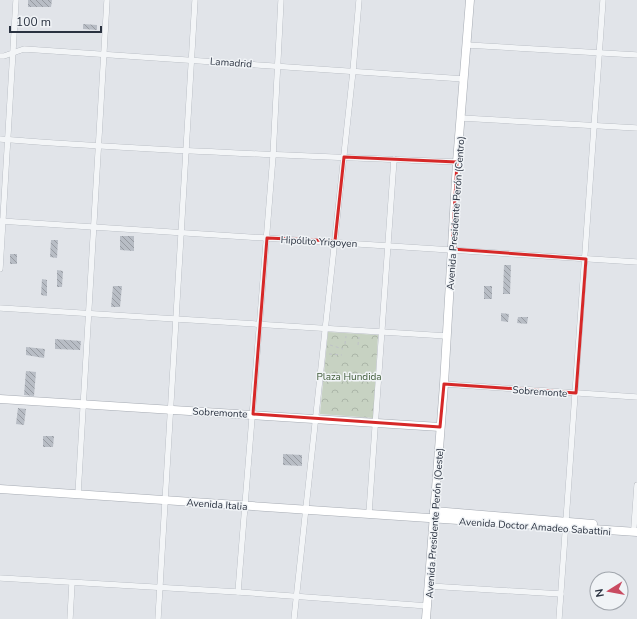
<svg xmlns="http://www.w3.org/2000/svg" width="637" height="619" font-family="'Nunito Sans',sans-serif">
<defs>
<pattern id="forest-crowns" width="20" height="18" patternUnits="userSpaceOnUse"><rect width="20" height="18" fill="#c7d2c2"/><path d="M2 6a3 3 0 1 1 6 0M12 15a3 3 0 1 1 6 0" fill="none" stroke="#abb5a8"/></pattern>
<pattern id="building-back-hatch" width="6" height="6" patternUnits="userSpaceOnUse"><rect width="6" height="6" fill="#b8bdc5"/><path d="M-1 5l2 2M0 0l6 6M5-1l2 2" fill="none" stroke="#969aa1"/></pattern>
</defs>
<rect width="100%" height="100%" fill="#e1e4e9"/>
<polygon fill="url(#forest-crowns)" points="328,332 378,335 373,418 320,414"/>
<g fill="url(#building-back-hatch)">
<polygon points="28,0 52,0 51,7 28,7"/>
<polygon points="83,24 97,25 97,30 83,29"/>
<polygon points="120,236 134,236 134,251 120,250"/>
<polygon points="51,240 58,240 57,258 50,257"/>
<rect x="10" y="254" width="7" height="10"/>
<polygon points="504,265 511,265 510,294 503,294"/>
<polygon points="57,270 63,271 62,287 57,287"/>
<polygon points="42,279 47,280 47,296 41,295"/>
<polygon points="113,286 122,286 120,307 111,307"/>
<rect x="484" y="286" width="8" height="13"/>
<polygon points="501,313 509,314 508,322 501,321"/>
<polygon points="518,317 528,317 527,324 517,323"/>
<polygon points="55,339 81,341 80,350 55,349"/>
<polygon points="26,347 45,349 44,358 26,355"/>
<polygon points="26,371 36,372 34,396 24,395"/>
<polygon points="18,408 26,409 24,425 16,424"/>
<polygon points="43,436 54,436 53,447 43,447"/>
<polygon points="283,454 302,455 302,466 283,465"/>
</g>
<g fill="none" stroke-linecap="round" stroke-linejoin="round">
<defs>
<g id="street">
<polyline points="467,45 637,55"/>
<polyline points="0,56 4,56 24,49 464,79"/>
<polyline points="461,118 637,128"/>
<path d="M 0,139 C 152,151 305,156 457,162"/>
<polyline points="0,221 637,262"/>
<polyline points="0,269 16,0"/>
<polyline points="0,308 447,336"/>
<polyline points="444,384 637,397"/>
<polyline points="78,494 107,0"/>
<polyline points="369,513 394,159"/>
<polyline points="634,527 637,485"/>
<polyline points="0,578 238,592 428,606"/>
<polyline points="429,586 561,594"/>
<polyline points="238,592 273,156 281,0"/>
<polyline points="70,619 72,583"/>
<polyline points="158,619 195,0"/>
<polyline points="294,619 353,71 359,0"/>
<polyline points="559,619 603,0"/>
</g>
<g id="secondary">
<polyline points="0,399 440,427"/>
<polyline points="0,489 637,532"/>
<polyline points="434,511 593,524"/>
<polyline points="426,619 444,384 457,162 470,0"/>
</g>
</defs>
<use href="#street" stroke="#a6abb3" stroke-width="6"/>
<use href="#secondary" stroke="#a6abb3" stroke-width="9"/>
<g stroke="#bfc2c7" stroke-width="1" stroke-dasharray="3 3" stroke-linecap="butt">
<polyline points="345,344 346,336"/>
<polyline points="330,345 343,349"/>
<polyline points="358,345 359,337"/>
<polyline points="329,354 342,355"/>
</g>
<use href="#street" stroke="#f3f5f7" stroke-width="5.5"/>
<use href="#secondary" stroke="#fff" stroke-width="8"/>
</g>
<path fill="none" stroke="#d62828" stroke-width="3" stroke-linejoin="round" d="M 344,157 L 457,162 L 452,249 L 586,259 L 576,393 L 444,384 L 440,427 L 253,414 L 267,238 L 335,241 Z"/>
<g text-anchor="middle" stroke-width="3" stroke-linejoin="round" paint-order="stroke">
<g font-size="10" fill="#2a3240" stroke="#f0f3f6">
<text transform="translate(231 62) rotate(4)" y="4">Lamadrid</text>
<text transform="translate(455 213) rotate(-86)" y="4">Avenida Presidente Perón (Centro)</text>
<text transform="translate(319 241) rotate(3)" y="4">Hipólito Yrigoyen</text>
<text transform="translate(540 391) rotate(4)" y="4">Sobremonte</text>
<text transform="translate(220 412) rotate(3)" y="4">Sobremonte</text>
<text transform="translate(217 504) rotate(4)" y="4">Avenida Italia</text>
<text transform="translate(434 523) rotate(-86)" y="4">Avenida Presidente Perón (Oeste)</text>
<text transform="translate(535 526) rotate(4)" y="4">Avenida Doctor Amadeo Sabattini</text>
</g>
<g font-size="10" fill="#3f5b38" stroke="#f0f3f6">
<text x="349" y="380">Plaza Hundida</text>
</g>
</g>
<g transform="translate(609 591) rotate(259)"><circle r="19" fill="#f0f3f6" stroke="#a1a6ad"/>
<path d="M0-3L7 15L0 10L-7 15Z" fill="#c94b61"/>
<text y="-6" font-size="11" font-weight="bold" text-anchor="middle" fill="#2a3240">N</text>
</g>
<path d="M10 26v6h91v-6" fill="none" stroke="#2a3240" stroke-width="2"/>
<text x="16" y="26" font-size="12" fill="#2a3240" stroke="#f0f3f6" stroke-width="3" paint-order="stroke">100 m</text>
</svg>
